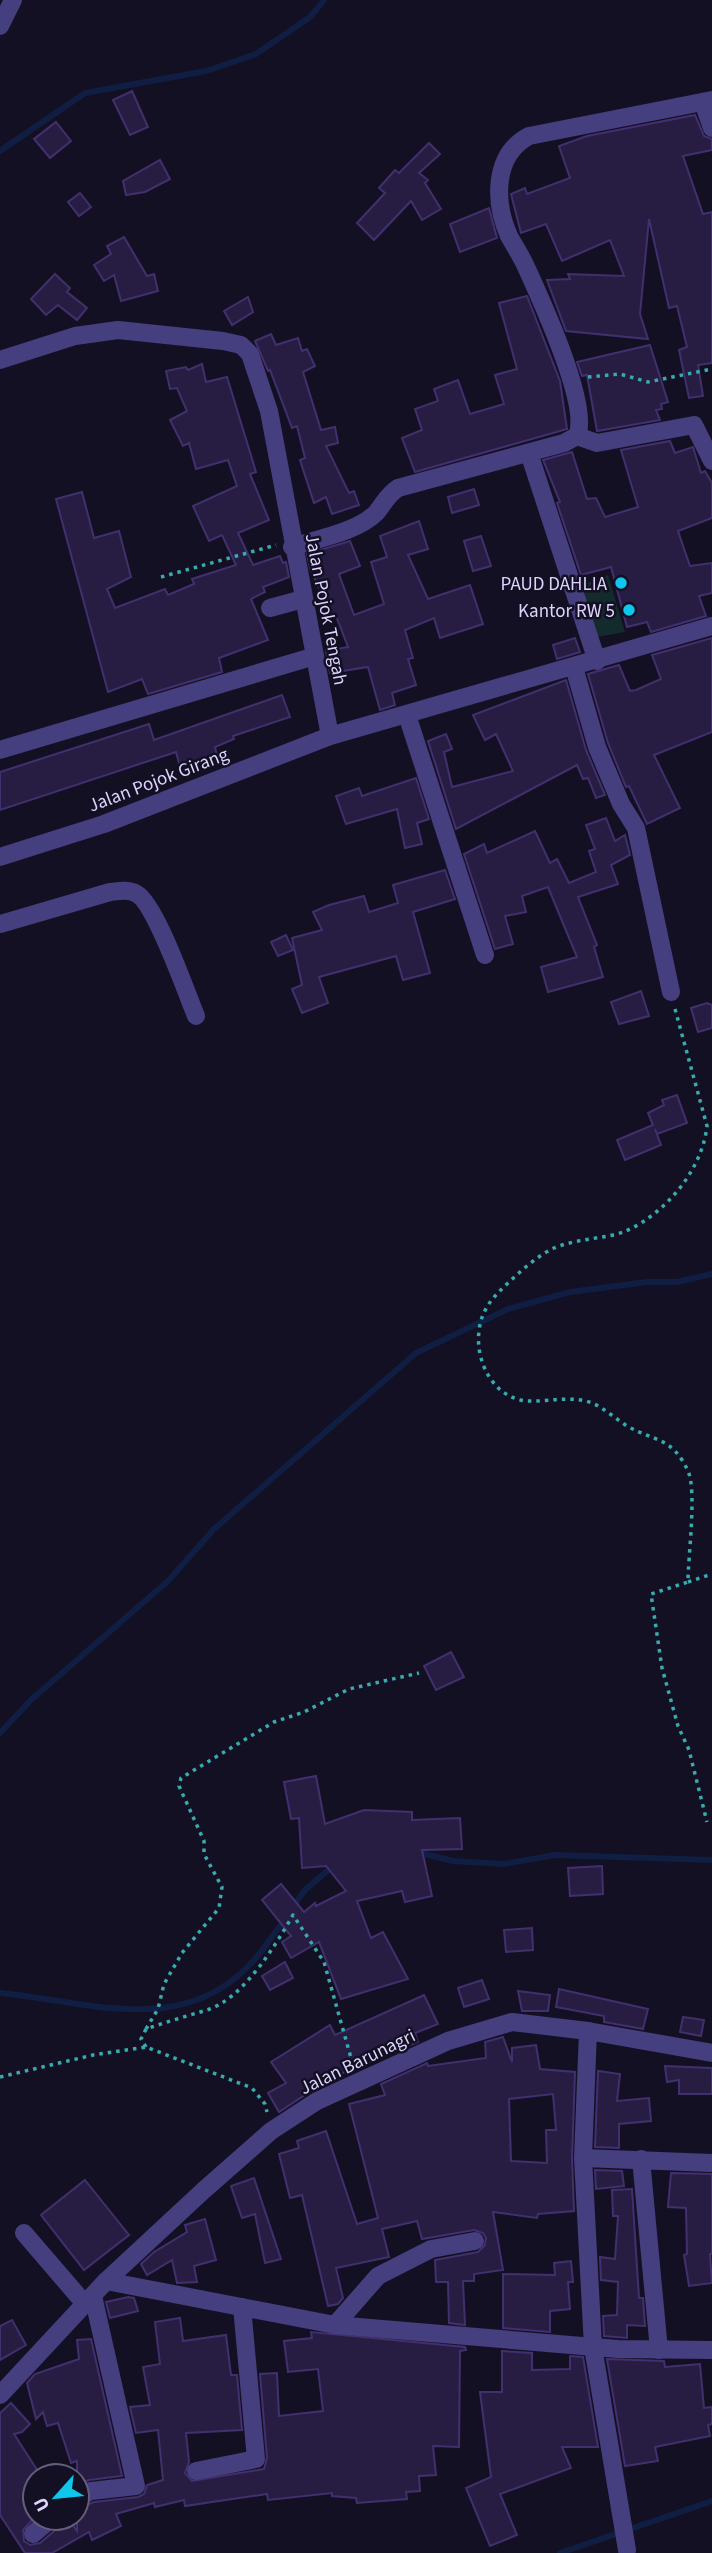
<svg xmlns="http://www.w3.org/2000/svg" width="712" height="2553" font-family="'Source Sans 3',sans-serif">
<rect width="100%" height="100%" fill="#141023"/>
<polygon fill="#132b2c" points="608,575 625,632 597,637 582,585"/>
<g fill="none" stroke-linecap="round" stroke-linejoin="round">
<g stroke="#0f1e42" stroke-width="6">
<polyline points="0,151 85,93 206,71 256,54 310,17 324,0"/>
<polyline points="0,1733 32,1699 168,1581 214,1529 416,1353 508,1309 570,1292 647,1282 677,1282 712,1274"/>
<polyline points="417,1852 453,1861 504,1864 555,1855 712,1860"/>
<polyline points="292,1908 305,1890 333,1866"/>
<path d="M 0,1993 C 69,1999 157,2029 221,1988 C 250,1971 267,1944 286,1917"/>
<polyline points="560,2553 712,2501"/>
</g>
</g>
<g fill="#271d43" stroke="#41306d" stroke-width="2" fill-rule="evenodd">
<polygon points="132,91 148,127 130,135 113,100"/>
<polygon points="695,115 704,136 712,139 712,150 683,156 703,214 712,212 712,363 698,365 703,396 689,398 679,350 687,347 677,306 669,308 649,219 640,314 648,339 566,331 547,280 570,279 568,274 624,276 610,240 562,261 546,224 521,233 511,194 525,188 527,194 570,178 559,146 587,136"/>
<polygon points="56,122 71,141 50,158 34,139"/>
<polygon points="429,143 440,154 419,173 428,180 425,183 441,209 422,220 411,201 374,240 357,223 385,193 379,188 395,170 399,173"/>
<polygon points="160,160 170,179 145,192 126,195 123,181"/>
<polygon points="80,193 91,207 79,216 68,202"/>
<polygon points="489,208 497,238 460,252 450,224"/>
<polygon points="124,237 147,276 154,274 158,291 121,301 114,275 104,281 94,265 111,254 107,246"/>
<polygon points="55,274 70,288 67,292 87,308 77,320 58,305 46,315 31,299"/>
<polygon points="527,296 560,381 567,429 415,472 402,438 422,430 415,409 438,401 434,389 458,380 470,414 504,404 495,375 517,369 499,303"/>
<polygon points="248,297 253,312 232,325 224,311"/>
<polygon points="271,334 276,345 298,338 302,351 307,349 315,366 303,372 321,430 335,427 338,443 326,446 349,493 354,491 359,505 332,514 326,497 314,503 300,460 305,458 297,426 292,428 270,370 268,371 255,341"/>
<polygon points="650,345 668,402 661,404 662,409 656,410 660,420 597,431 587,375 582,376 577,362"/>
<polygon points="202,364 206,382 227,377 256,472 250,474 269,520 238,533 253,565 280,556 283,563 286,562 289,577 263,587 265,592 251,599 268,640 219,658 222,672 148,694 142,679 108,692 56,499 82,492 94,538 119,531 131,577 107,589 115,608 165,589 168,595 194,584 192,579 236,565 222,535 209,541 193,506 237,486 228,460 196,469 189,443 183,446 170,420 187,411 177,388 170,389 166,371 186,367 188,370"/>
<polygon points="670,441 675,453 693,447 701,473 705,471 712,483 712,518 678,531 690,566 712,563 712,593 699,596 706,616 651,632 647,622 627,627 611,567 581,575 557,503 560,502 543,460 572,452 587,499 596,498 605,517 638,507 621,450"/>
<polygon points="474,489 479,505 452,513 448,497"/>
<polygon points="419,521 428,549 408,555 428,599 470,585 483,624 440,638 434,618 405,630 413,658 408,659 416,685 392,693 395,705 380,710 368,667 330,673 326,651 348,647 336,616 326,620 319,603 325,601 310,569 307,554 350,541 360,566 339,574 354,615 384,604 371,562 387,557 380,536"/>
<polygon points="481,536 491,566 473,571 464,541"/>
<polygon points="575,638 580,652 557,659 553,645"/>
<polygon points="712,638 712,732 654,755 680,808 647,824 629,786 626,787 608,743 588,674 619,665 630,691 636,690 661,679 652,655"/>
<polygon points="566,680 586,750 605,795 596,798 588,778 583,779 577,765 456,829 428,741 446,734 452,749 444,752 452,787 513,771 496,734 485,740 473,715"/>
<polygon points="282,695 290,717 233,736 234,739 215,747 217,756 180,767 176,752 0,810 0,772 149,724 154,740"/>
<polygon points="416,778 429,819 417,823 422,844 405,848 397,809 346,824 336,796 359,788 362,796"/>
<polygon points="606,818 615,841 625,835 630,855 611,865 618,884 578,897 597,945 594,947 603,977 548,992 541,967 577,957 548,887 522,896 526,912 505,916 513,944 495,949 464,854 484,844 487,853 535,831 550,863 557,859 569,883 596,872 589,851 595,849 586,825"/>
<polygon points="445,870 455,899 413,912 430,973 403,980 396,956 319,977 328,1003 302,1013 292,989 302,985 292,938 322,930 313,912 329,905 364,896 369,912 398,903 393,885"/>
<polygon points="286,935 293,950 278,956 271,942"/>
<polygon points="641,991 649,1016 619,1024 611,1002"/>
<polygon points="707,1003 712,1005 712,1028 698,1032 691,1008"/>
<polygon points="677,1095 687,1123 657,1134 655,1129 661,1145 625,1160 617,1140 653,1125 648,1113 664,1105 662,1100"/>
<polygon points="451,1652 464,1677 436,1690 424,1666"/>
<polygon points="316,1776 325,1824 364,1810 412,1812 412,1820 460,1818 462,1849 422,1850 432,1896 405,1902 402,1891 357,1901 371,1938 383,1932 408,1979 341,1999 319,1942 291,1958 282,1942 291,1936 262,1900 281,1884 304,1912 315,1903 316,1906 346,1891 326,1866 302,1868 299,1818 291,1819 284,1782"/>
<polygon points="602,1866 603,1894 570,1896 568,1868"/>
<polygon points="532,1928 533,1950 506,1952 504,1930"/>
<polygon points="285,1962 293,1978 270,1990 262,1976"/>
<polygon points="482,1980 489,1999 464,2007 458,1988"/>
<polygon points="559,1989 648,2009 643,2029 604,2022 604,2016 556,2007"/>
<polygon points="518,1991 550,1995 548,2011 522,2011"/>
<polygon points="424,1995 438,2024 415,2033 418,2042 338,2075 340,2078 311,2091 279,2112 268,2093 286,2083 271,2062 330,2025 335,2035"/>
<polygon points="683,2017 704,2020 701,2036 680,2032"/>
<path d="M 503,2037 L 512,2062 L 512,2048 L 536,2045 L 540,2069 L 575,2072 L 572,2158 L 574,2211 L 538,2214 L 537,2218 L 493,2212 L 503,2270 L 474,2274 L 474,2281 L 463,2281 L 465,2325 L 449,2323 L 448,2282 L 436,2282 L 435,2260 L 478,2252 L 485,2245 L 486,2238 L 483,2233 L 474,2230 L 422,2239 L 417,2221 L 382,2229 L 389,2257 L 336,2268 L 343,2298 L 338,2304 L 328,2306 L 302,2195 L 290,2198 L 279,2154 L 299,2148 L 297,2141 L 326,2131 L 357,2224 L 378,2218 L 349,2104 L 385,2095 L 381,2084 L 427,2063 L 428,2066 L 486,2058 L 485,2042 ZM 553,2094 L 556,2130 L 546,2130 L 547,2163 L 511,2161 L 509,2099 Z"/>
<polygon points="665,2066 712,2068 712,2094 679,2094 679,2080 667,2082"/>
<polygon points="598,2071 620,2074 617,2101 649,2098 651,2121 619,2124 619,2148 595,2147"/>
<polygon points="595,2170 622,2171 624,2186 596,2189"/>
<polygon points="671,2173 712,2174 712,2254 710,2254 712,2283 689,2286 684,2255 687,2254 686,2208 668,2207"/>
<polygon points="254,2178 281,2259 265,2263 255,2214 242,2218 231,2186"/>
<polygon points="85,2180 129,2235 84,2270 41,2215"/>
<polygon points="632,2189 639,2298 643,2298 645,2326 627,2325 627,2338 604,2336 603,2316 617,2315 618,2282 601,2280 600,2257 615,2259 618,2216 613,2216 612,2190"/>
<polygon points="205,2219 216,2260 194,2266 197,2282 177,2283 172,2260 147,2275 141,2264 154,2252 187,2232 185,2225"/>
<polygon points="571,2261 573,2282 568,2282 570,2309 550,2311 550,2332 503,2328 503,2274 555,2275 554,2263"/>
<polygon points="128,2297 134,2298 138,2311 110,2318 106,2302"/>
<polygon points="180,2318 183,2341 226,2335 231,2375 237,2375 242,2430 186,2433 189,2462 185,2473 192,2481 264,2469 267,2458 260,2374 277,2373 279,2416 323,2411 318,2369 288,2372 284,2341 312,2338 311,2332 465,2347 466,2350 460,2351 459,2447 433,2446 436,2475 419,2476 420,2491 406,2492 407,2499 357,2503 356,2498 332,2496 332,2493 268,2500 267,2494 185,2506 184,2500 155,2507 154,2503 116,2514 121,2526 92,2540 89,2532 52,2553 25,2553 0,2515 0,2413 11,2403 30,2424 22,2432 14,2434 41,2476 35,2476 35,2497 27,2502 35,2512 35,2517 23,2530 24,2541 30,2545 40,2543 59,2527 63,2518 68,2518 77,2531 77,2509 94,2502 138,2497 144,2494 147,2485 163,2480 158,2430 136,2433 130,2407 150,2405 143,2367 160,2364 155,2322"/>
<polygon points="12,2320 26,2345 0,2360 0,2326"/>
<polygon points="91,2339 122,2476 89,2480 77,2485 77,2461 71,2463 58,2423 47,2426 43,2412 36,2419 27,2383 35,2374 79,2359 77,2340"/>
<polygon points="502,2351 532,2353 532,2370 570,2369 570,2356 583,2357 598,2447 562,2447 571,2468 500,2494 517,2535 490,2546 466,2488 491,2477 480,2392 502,2392"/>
<polygon points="607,2359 664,2361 665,2367 700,2364 704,2408 712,2407 712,2424 708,2425 710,2436 655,2447 658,2461 625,2466"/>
</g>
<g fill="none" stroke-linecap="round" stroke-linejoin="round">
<g stroke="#37acae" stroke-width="3.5" stroke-dasharray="3.5 5" stroke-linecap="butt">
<polyline points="588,377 620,374 648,382 712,369"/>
<polyline points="161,577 276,545"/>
<path d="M 675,1009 L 707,1126 C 702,1170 666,1213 626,1231 C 606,1239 578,1238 554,1248 C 537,1256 522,1270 508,1283 C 493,1297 481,1310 479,1331 C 475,1362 494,1399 528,1401 C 549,1402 571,1395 592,1403 C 604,1408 616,1419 627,1426 C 656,1442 672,1437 688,1471 C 697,1491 688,1557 688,1582 L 651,1594 L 662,1668 L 678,1726 L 689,1750 L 707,1822"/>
<polyline points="688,1582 712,1574"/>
<polyline points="146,2029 158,2009 164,1984 182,1953 219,1908 222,1887 204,1854 204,1841 179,1786 181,1778 274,1722 304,1712 349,1689 419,1673"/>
<path d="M 146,2047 L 141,2039 L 146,2029 C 166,2022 187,2016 207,2010 C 243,1999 275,1946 293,1915 L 324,1962 L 353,2065"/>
<polyline points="0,2077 93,2055 146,2047 252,2088 265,2104 267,2112"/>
</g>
<g stroke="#453e7f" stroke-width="18">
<polyline points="0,26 13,0"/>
<polyline points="703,102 712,128"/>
<polyline points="0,360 75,336 118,330 223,341 241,345 250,354 269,411 330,736"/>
<polyline points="577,436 597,443 694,425 712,461"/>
<polyline points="529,453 597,661"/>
<path d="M 292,547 C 317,539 357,532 376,513 C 384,504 386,496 398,488 L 564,443 L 577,436 C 590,406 542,302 527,269 C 522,257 515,247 509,236 C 494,202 493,155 529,136 L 712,100"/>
<polyline points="270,608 303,599"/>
<polyline points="574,667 597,747 621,804 636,828 671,992"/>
<polyline points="407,715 485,955"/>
<polyline points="0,750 315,656"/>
<polyline points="0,857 104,824 330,736 712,626"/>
<path d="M 0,924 L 110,892 C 119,891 128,889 137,894 C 156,905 186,992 196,1016"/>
<polyline points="588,2031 583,2158 593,2347 627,2550"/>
<polyline points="583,2158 712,2163"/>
<polyline points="641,2159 659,2350"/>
<polyline points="24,2233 85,2304"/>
<polyline points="106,2281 335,2325 618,2349 712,2350"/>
<polyline points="335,2325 378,2276 431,2249 475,2241"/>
<polyline points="0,2395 106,2281 204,2190 271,2131 317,2101 448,2041 512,2022 588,2031 712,2053"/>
<polyline points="196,2471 256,2459 242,2307"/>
<polyline points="77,2498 91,2491 136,2486 93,2296"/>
<polyline points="33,2534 52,2518"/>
</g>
</g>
<g fill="#0fc6ed" stroke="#141023" stroke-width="2.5">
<circle cx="621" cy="583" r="7"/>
<circle cx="629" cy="610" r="7"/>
</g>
<g text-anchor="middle" stroke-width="5" stroke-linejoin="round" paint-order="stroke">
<g font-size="19" fill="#dcd4fc" stroke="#141023" text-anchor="end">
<text x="607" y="590">PAUD DAHLIA</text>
<text x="615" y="617">Kantor RW 5</text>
</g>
<g font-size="19" fill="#dcd4fc" stroke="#141023">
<text transform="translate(327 609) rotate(79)" y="7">Jalan Pojok Tengah</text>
<text transform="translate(158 779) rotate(-21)" y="7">Jalan Pojok Girang</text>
<text transform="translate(357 2061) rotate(-26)" y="7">Jalan Barunagri</text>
</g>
</g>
<g transform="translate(56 2497) rotate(243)"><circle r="33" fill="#141023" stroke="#645e7a" stroke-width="2"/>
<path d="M0-5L12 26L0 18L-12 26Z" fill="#0fc6ed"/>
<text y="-10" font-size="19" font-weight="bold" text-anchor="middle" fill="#dcd4fc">U</text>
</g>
</svg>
